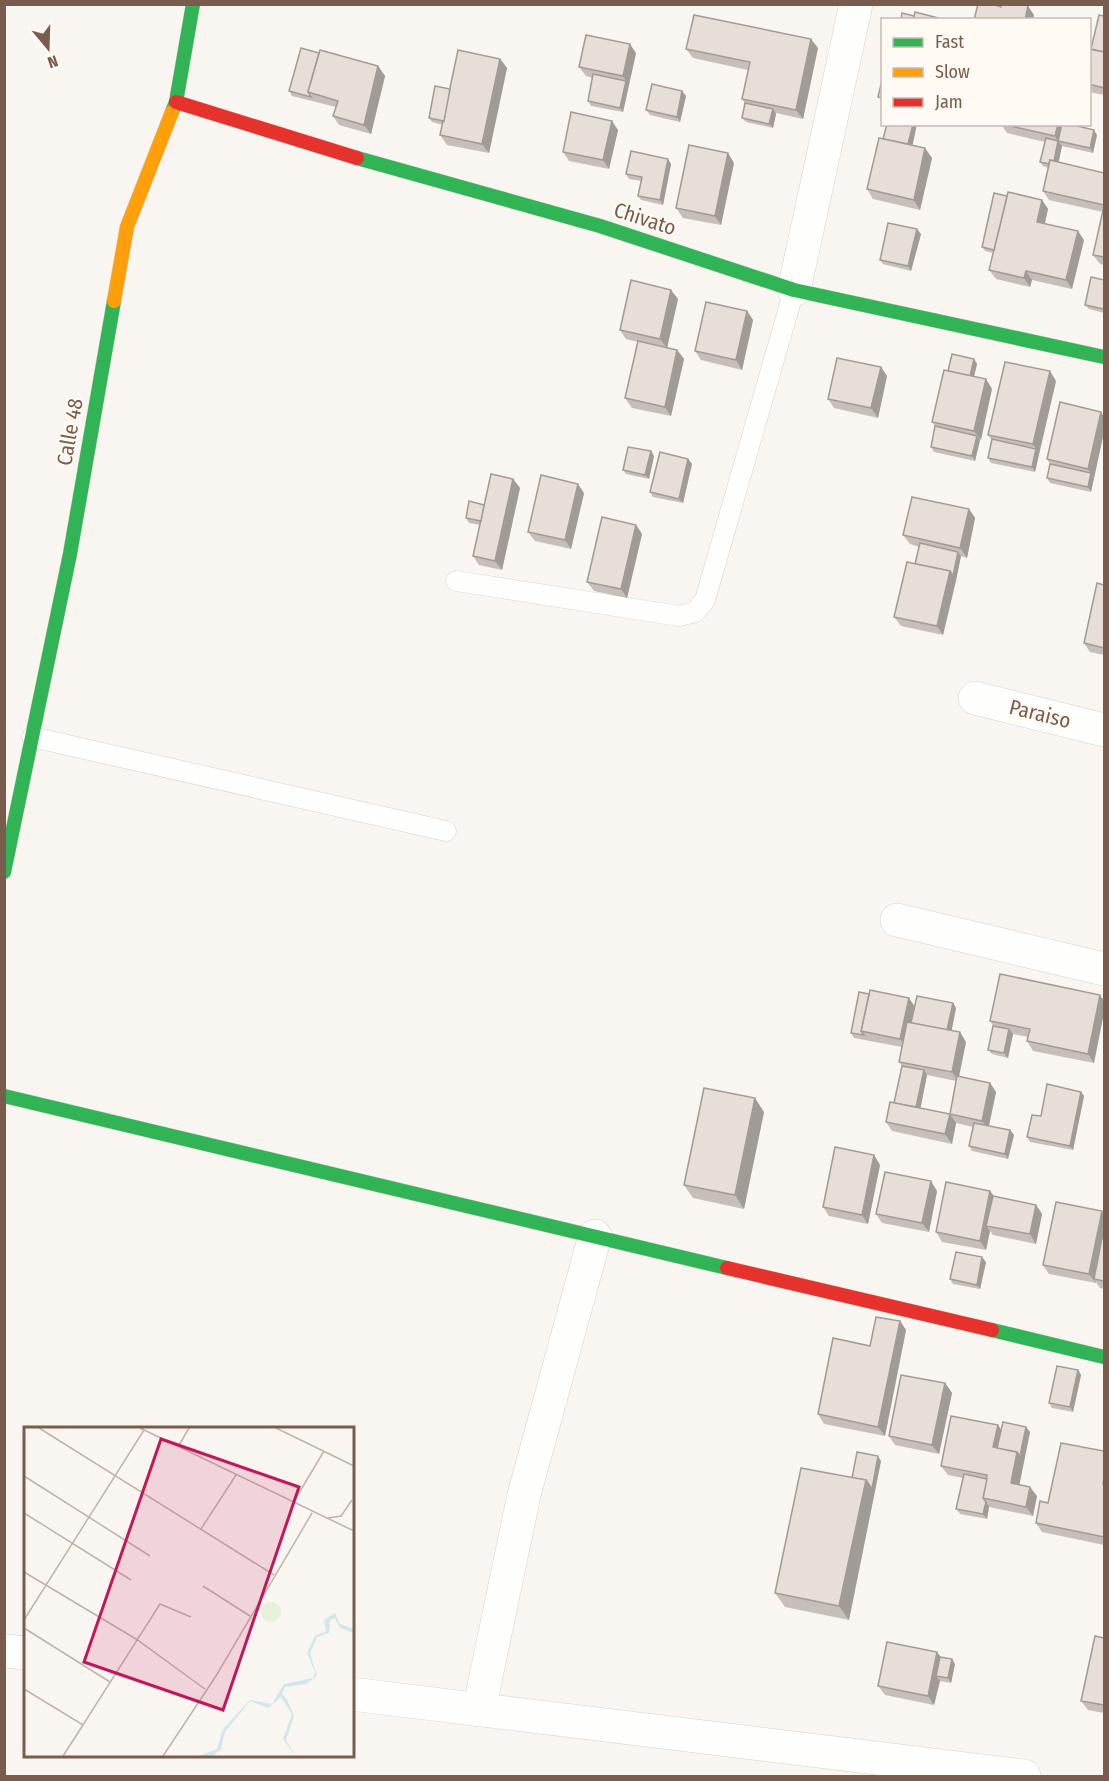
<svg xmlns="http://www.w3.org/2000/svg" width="1109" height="1781" font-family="'Fira Sans Condensed',sans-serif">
<rect width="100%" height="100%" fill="#f9f5f0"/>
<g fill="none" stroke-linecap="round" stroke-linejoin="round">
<defs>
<g id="lane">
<polyline points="456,581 679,616 695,612 705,600 794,290"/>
<polyline points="32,737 446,831"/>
</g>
<g id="street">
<polyline points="794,290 856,4"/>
<polyline points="975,698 1104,730"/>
<polyline points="897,920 1104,969"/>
<polyline points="4,1651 26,1653"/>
<polyline points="352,1694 1024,1776"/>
<polyline points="479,1710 524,1495 595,1236"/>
</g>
<g id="fast">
<polyline points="172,112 176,102 193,4"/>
<polyline points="357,158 600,226 794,290 1104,357"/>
<polyline points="4,872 70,554 114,301"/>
<polyline points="4,1096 727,1268"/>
<polyline points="992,1330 1104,1357"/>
</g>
<polyline id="slow" points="114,301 127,227 172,112"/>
<g id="jam">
<polyline points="176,102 357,158"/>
<polyline points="727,1268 992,1330"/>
</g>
</defs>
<use href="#lane" stroke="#d7d1cb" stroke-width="21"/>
<use href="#street" stroke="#d7d1cb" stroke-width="34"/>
<use href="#fast" stroke="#d9d2cb" stroke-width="15"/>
<use href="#slow" stroke="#d9d2cb" stroke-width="15"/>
<use href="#jam" stroke="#d9d2cb" stroke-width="15"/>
<use href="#lane" stroke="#fefefd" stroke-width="20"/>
<use href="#street" stroke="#fefefd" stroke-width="33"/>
<use href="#fast" stroke="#30b455" stroke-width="14"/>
<use href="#slow" stroke="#ff9f0a" stroke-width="14"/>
<use href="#jam" stroke="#e5322d" stroke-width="14"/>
</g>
<g fill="#c6bfb9" fill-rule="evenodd">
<polygon points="1104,16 1104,95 1089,92 1089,49 1091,49"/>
<polygon points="818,48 803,119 776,113 773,128 746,122 742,118 745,103 742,99 748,70 693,58 686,49"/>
<polygon points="319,53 378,66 385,76 371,134 339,125 333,116 336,107 292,96 289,91"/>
<polygon points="636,53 623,112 591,106 588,101 593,78 586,76 579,67"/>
<polygon points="500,59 507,68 489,153 447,145 440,135 443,125 432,122 429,118 450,89"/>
<polygon points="682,91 686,96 680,122 650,115 646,110"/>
<polygon points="1001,124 1097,135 1093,153 1062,146 1058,162 1104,173 1104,265 1100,264 1093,255 1103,212 1049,200 1043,191 1048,168 1043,166 1040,162 1045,142 1007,133"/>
<polygon points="618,130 609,169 569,161 563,152"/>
<polygon points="912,145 932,158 920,210 873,199 867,189"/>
<polygon points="734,163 721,225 683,218 676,208"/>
<polygon points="671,164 663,205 641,200 638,196 641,181 629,179 626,174"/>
<polygon points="1007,196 1042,200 1048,209 1045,223 1084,240 1072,289 1032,280 1030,287 996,279 989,270 993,253 985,251 982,247"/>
<polygon points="921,234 911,271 883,264 880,260"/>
<polygon points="1104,280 1104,313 1089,309 1085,305"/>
<polygon points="678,299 667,348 677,350 684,359 671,416 632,408 625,398 638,342 626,339 620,330"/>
<polygon points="747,311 753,320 742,370 701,360 695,351"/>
<polygon points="974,359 977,364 974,377 986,379 992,389 975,461 934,452 931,447 935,426 932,422 948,371"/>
<polygon points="881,367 887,376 878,418 834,408 828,399"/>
<polygon points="1056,381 1035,472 991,463 988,458 992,440 988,435"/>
<polygon points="1104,432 1091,492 1050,483 1047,478 1050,464 1047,459"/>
<polygon points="654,456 649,479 626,474 623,470"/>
<polygon points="688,459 692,464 683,503 653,497 650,492"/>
<polygon points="513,479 520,488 502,570 479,565 473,556 480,525 469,523 466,518 484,505"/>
<polygon points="584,493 571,549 535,541 528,532"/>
<polygon points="969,509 975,518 967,558 961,556 943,635 901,626 894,617 915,564 919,547 910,544 903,535"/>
<polygon points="636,525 642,534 627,598 594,591 587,582"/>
<polygon points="1104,585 1104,655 1090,652 1084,643"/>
<polygon points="1100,995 1094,1063 1033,1051 1027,1041 1028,1037 1013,1034 1008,1058 992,1054 988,1050 993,1026 990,1021"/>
<path d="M 953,1003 L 956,1008 L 951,1031 L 966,1042 L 959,1076 L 990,1083 L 996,1092 L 989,1126 L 1010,1130 L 1014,1135 L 1008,1159 L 972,1151 L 969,1146 L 973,1127 L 956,1123 L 952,1144 L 892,1131 L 886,1122 L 894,1103 L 902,1066 L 899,1062 L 902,1047 L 854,1038 L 851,1033 L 914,1006 ZM 927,1075 L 956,1081 L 950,1114 L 920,1108 Z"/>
<polygon points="1081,1092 1084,1096 1073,1150 1030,1142 1027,1137 1041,1116"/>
<polygon points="764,1112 744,1209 693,1198 684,1185"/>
<polygon points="874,1155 880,1165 868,1224 829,1216 823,1207"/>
<polygon points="937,1191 929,1232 882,1223 876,1214"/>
<polygon points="990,1191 994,1197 1036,1205 1042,1214 1036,1244 993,1235 990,1231 986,1250 942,1242 936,1232"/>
<polygon points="1104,1215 1104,1289 1100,1288 1096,1282 1096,1283 1049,1274 1043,1265"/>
<polygon points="986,1262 980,1289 953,1284 950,1279"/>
<polygon points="900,1321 906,1330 885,1436 824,1424 818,1414 870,1346"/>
<polygon points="1078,1370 1081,1375 1073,1412 1052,1408 1049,1403"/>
<polygon points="945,1383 952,1393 939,1454 895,1445 889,1436"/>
<polygon points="998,1425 1001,1430 1030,1432 1019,1484 1037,1496 1033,1516 989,1507 987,1519 960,1514 956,1509 963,1478 948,1475 941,1466"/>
<polygon points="1104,1451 1104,1545 1042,1532 1036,1523 1048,1503"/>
<polygon points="881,1461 849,1620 785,1607 775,1593 852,1478"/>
<polygon points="1104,1638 1104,1713 1088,1710 1081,1701"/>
<polygon points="940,1657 955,1664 951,1683 940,1681 934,1705 885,1695 878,1686"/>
</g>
<g fill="#a19b96">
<polygon points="1028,6 1034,15 1033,20 1025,20"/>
<polygon points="811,39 818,48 803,119 796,110"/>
<polygon points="630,44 636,53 623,112 620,108 626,81 623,76"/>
<polygon points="500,59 507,68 489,153 482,144"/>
<polygon points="378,66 385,76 371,134 364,125"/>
<polygon points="682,91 686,96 680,122 677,117"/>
<polygon points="773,109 776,114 773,128 769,124"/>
<polygon points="612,121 618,130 609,169 603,160"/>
<polygon points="913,124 917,124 911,153 907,148"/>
<polygon points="1058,124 1067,124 1058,141 1055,136"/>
<polygon points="1094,130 1097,135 1093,153 1090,148"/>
<polygon points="1058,141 1062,146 1057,170 1053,165"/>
<polygon points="925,148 932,158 920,210 914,200"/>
<polygon points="728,153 734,163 721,225 715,216"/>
<polygon points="668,159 671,164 663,205 660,200"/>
<polygon points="1042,200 1048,209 1043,231 1037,222"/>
<polygon points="917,229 921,234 911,271 908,266"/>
<polygon points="1078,231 1084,240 1072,289 1066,280"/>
<polygon points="1026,271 1032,280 1030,287 1024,278"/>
<polygon points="671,290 678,299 667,348 660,339"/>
<polygon points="747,311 753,320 742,370 736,360"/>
<polygon points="677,350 684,359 671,416 665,407"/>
<polygon points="974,359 977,364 972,384 969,380"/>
<polygon points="881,367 887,376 878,418 871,408"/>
<polygon points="1050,371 1056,381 1039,454 1033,444"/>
<polygon points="986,379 992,389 981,440 974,431"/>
<polygon points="1101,412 1104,417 1104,432 1094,478 1088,469"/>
<polygon points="977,436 980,440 975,461 972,456"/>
<polygon points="1036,449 1039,454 1035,472 1032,467"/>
<polygon points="651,451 654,456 649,479 645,475"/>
<polygon points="688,459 692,464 683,503 679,499"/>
<polygon points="1091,473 1094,478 1091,492 1088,487"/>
<polygon points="513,479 520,488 502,570 495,561"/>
<polygon points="578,484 584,493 571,549 565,540"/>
<polygon points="969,509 975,518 967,558 960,548"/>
<polygon points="636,525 642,534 627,598 621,589"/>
<polygon points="958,552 961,556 956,581 953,576"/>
<polygon points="950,571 956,581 943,635 937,626"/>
<polygon points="1100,995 1104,1001 1104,1013 1094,1063 1088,1054"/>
<polygon points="909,998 915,1007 907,1048 900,1039"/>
<polygon points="953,1003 956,1008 950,1039 946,1034"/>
<polygon points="1009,1029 1013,1034 1008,1058 1004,1053"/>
<polygon points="960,1032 966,1042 958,1081 952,1072"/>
<polygon points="924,1070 927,1075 919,1116 916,1111"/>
<polygon points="990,1083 996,1092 988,1130 982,1121"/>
<polygon points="1081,1092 1084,1096 1073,1150 1070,1146"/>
<polygon points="755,1098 764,1112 744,1209 735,1195"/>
<polygon points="950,1114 956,1123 952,1144 945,1134"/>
<polygon points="1010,1130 1014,1135 1008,1159 1005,1154"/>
<polygon points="874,1155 880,1165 868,1224 862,1215"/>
<polygon points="931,1181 937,1191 929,1232 922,1223"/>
<polygon points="990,1191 997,1200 986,1226 990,1231 986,1250 980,1241"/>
<polygon points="1036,1205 1042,1214 1036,1244 1030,1234"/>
<polygon points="1102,1211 1104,1215 1104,1240 1094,1279 1096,1282 1096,1283 1089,1274"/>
<polygon points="982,1257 986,1262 980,1289 977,1285"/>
<polygon points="900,1321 906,1330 885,1436 878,1427"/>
<polygon points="1078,1370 1081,1375 1073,1412 1070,1407"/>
<polygon points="945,1383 952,1393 939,1454 932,1445"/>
<polygon points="998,1425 1004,1434 1000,1452 993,1447"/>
<polygon points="1026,1427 1030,1432 1018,1492 1011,1483 1017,1452"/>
<polygon points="878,1456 881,1461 849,1620 839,1606 866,1480"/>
<polygon points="1030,1487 1037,1496 1033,1516 1026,1507"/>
<polygon points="986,1502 989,1507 987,1519 983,1514"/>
<polygon points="937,1652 944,1661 936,1676 940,1681 934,1705 928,1696"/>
<polygon points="952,1659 955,1664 951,1683 948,1678"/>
</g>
<g fill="#e6ded7" stroke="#a19b96" stroke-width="1.5">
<polygon points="978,4 992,4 1001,7 1001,4 1021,4 1028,6 1025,20 974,20"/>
<polygon points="915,12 946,20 913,20"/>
<polygon points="902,13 914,16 913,20 901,20"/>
<polygon points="694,15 811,39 796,110 742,99 750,62 686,49"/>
<polygon points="1099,15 1104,16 1104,52 1091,49"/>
<polygon points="586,35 630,44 623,76 579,67"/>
<polygon points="301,48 319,53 308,92 311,97 289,91"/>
<polygon points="1089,49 1104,52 1104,88 1089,84"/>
<polygon points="320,50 378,66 364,125 333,116 338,101 308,92"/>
<polygon points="458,50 500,59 482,144 440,135"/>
<polygon points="593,74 626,81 620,108 588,101"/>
<polygon points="882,80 882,98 878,97"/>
<polygon points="652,84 682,91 677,117 646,110"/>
<polygon points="435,86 450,89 444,121 429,118"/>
<polygon points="745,103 773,109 769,124 742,118"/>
<polygon points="571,112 612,121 603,160 563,152"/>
<polygon points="887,124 913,124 908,144 883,139"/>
<polygon points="1002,124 1058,124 1055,136"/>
<polygon points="1062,124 1069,124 1094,130 1090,148 1058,141 1054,161 1050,160 1049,164 1040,162 1046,138 1058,141"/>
<polygon points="879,138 925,148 914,200 867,189"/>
<polygon points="689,145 728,153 715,216 676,208"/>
<polygon points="631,151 668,159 660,200 638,196 642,177 626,174"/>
<polygon points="1050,160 1104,173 1104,205 1043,191"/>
<polygon points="1008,192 1042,200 1037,222 1078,231 1066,280 1026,271 1024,278 989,270"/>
<polygon points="994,193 1007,196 994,250 982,247"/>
<polygon points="1104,206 1104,257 1093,255"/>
<polygon points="888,223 917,229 908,266 880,260"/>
<polygon points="1091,277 1104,280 1104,309 1085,305"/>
<polygon points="631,280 671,290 660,339 620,330"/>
<polygon points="706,302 747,311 736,360 695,351"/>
<polygon points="638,341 677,350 665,407 625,398"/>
<polygon points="952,354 974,359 970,376 948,371"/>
<polygon points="837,358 881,367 871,408 828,399"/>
<polygon points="1005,362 1050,371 1033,444 988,435"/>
<polygon points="944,370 986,379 974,431 932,422"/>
<polygon points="1060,402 1101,412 1088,469 1047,459"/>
<polygon points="935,426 977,436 972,456 931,447"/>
<polygon points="992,439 1036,449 1032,467 988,458"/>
<polygon points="628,447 651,451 645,475 623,470"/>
<polygon points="660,452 688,459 679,499 650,492"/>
<polygon points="1050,464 1091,473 1088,487 1047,478"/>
<polygon points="491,474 513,479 495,561 473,556"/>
<polygon points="541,475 578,484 565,540 528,532"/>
<polygon points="912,497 969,509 960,548 903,535"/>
<polygon points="469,501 484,505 481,521 466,518"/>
<polygon points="602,517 636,525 621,589 587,582"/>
<polygon points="920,543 958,552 953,576 950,571 915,564"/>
<polygon points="907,562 950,571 937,626 894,617"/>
<polygon points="1097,583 1104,585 1104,648 1084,643"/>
<polygon points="1000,974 1100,995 1088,1054 1027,1041 1030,1029 990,1021"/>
<polygon points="870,990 909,998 900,1039 861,1031"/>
<polygon points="859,992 869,994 861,1031 864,1035 851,1033"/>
<polygon points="917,996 953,1003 947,1030 911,1023"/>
<polygon points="907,1022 960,1032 952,1072 899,1062"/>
<polygon points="993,1026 1009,1029 1004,1053 988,1050"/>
<polygon points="902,1066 924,1070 916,1107 894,1103"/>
<polygon points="957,1076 990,1083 982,1121 950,1114"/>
<polygon points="1047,1084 1081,1092 1070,1146 1027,1137 1032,1115 1041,1116"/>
<polygon points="704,1088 755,1098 735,1195 684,1185"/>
<polygon points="890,1102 950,1114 945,1134 886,1122"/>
<polygon points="974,1123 1010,1130 1005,1154 969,1146"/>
<polygon points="835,1147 874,1155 862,1215 823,1207"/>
<polygon points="885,1172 931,1181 922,1223 876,1214"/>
<polygon points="946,1182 990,1191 980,1241 936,1232"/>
<polygon points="993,1196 1036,1205 1030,1234 986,1226"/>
<polygon points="1056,1202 1102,1211 1089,1274 1043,1265"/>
<polygon points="1102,1238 1104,1239 1104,1281 1094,1279"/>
<polygon points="956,1252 982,1257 977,1285 950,1279"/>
<polygon points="876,1317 900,1321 878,1427 818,1414 833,1338 870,1346"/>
<polygon points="1057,1366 1078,1370 1070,1407 1049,1403"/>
<polygon points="901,1375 945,1383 932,1445 889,1436"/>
<polygon points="951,1416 998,1425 993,1447 1017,1452 1011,1483 1030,1487 1026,1507 983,1498 987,1475 941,1466"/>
<polygon points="1003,1422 1026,1427 1020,1456 1017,1452 997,1448"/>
<polygon points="1061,1443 1104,1451 1104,1477 1103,1484 1104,1485 1104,1537 1036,1523 1040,1501 1048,1503"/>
<polygon points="857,1452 878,1456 872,1489 866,1480 852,1478"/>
<polygon points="801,1468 866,1480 839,1606 775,1593"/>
<polygon points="964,1474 987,1479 983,1498 986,1502 983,1514 956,1509"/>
<polygon points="1095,1636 1104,1638 1104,1705 1081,1701"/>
<polygon points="887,1642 937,1652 928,1696 878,1686"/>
<polygon points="940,1657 952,1659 948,1678 936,1676"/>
</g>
<g text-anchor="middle" stroke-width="4.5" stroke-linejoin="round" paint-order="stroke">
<g font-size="21" fill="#7a5c4d" stroke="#fffaf3">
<text transform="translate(645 219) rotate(18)" y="7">Chivato</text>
<text transform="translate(70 432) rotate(-80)" y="7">Calle 48</text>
<text transform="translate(1040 714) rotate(14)" y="7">Paraiso</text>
</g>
</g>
<g transform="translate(24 1427)">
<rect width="330" height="330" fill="#f9f5f0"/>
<path d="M237 185a10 10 0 1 1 20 0a10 10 0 1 1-20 0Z" fill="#e7f0db"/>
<path d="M 311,186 L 316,197 L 330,202 L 330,206 L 316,201 L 311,191 L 306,193 L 305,206 L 293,210 L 286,226 L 293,249 L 282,257 L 261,260 L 258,267 L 263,273 L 270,289 L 262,313 L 271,329 L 259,312 L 268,287 L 257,270 L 244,281 L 226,274 L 201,305 L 197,322 L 189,329 L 175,329 L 193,322 L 199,302 L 226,273 L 248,277 L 260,257 L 289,251 L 291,245 L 283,226 L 291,209 L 302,204 L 300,193 Z" fill="#d0e8ea"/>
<path fill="none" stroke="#c2b3aa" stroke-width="1.5" d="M 15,1 L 250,148M 116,1 L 330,104M 252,1 L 330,39M 154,20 L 165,1M 0,49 L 126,129M 269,76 L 300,24M 0,86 L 107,153M 304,91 L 317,89 L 328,73M 177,102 L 212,48M 0,145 L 112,212 L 181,262M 179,159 L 226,189M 0,193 L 120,3M 0,201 L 86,255M 0,262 L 59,298 L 136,177 L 167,190M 39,329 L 59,298M 139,329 L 192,249 L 288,86"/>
<path fill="#c2185b" fill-opacity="0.15" stroke="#c2185b" stroke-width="3" d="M 137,12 L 275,60 L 199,283 L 60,235 Z"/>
<rect width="330" height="330" fill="none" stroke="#7a5c4d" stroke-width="3"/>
</g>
<rect width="1109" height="1781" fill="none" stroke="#7a5c4d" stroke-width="12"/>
<rect x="881" y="18" width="210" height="108" fill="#fffaf3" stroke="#cabbb1" stroke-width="1.5"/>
<rect x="893" y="38" width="30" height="9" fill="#30b455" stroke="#cabbb1" stroke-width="1.5"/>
<text x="935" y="48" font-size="18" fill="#7a5c4d">Fast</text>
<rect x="893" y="68" width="30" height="9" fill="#ff9f0a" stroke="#cabbb1" stroke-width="1.5"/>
<text x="935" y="78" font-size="18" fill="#7a5c4d">Slow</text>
<rect x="893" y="98" width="30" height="9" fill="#e5322d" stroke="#cabbb1" stroke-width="1.5"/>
<text x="935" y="108" font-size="18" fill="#7a5c4d">Jam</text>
<g transform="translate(48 48) rotate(161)" stroke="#fffaf3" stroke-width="4.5" paint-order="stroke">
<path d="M0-4.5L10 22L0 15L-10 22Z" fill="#7a5c4d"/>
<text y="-9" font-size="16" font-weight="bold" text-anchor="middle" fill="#7a5c4d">N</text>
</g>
</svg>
